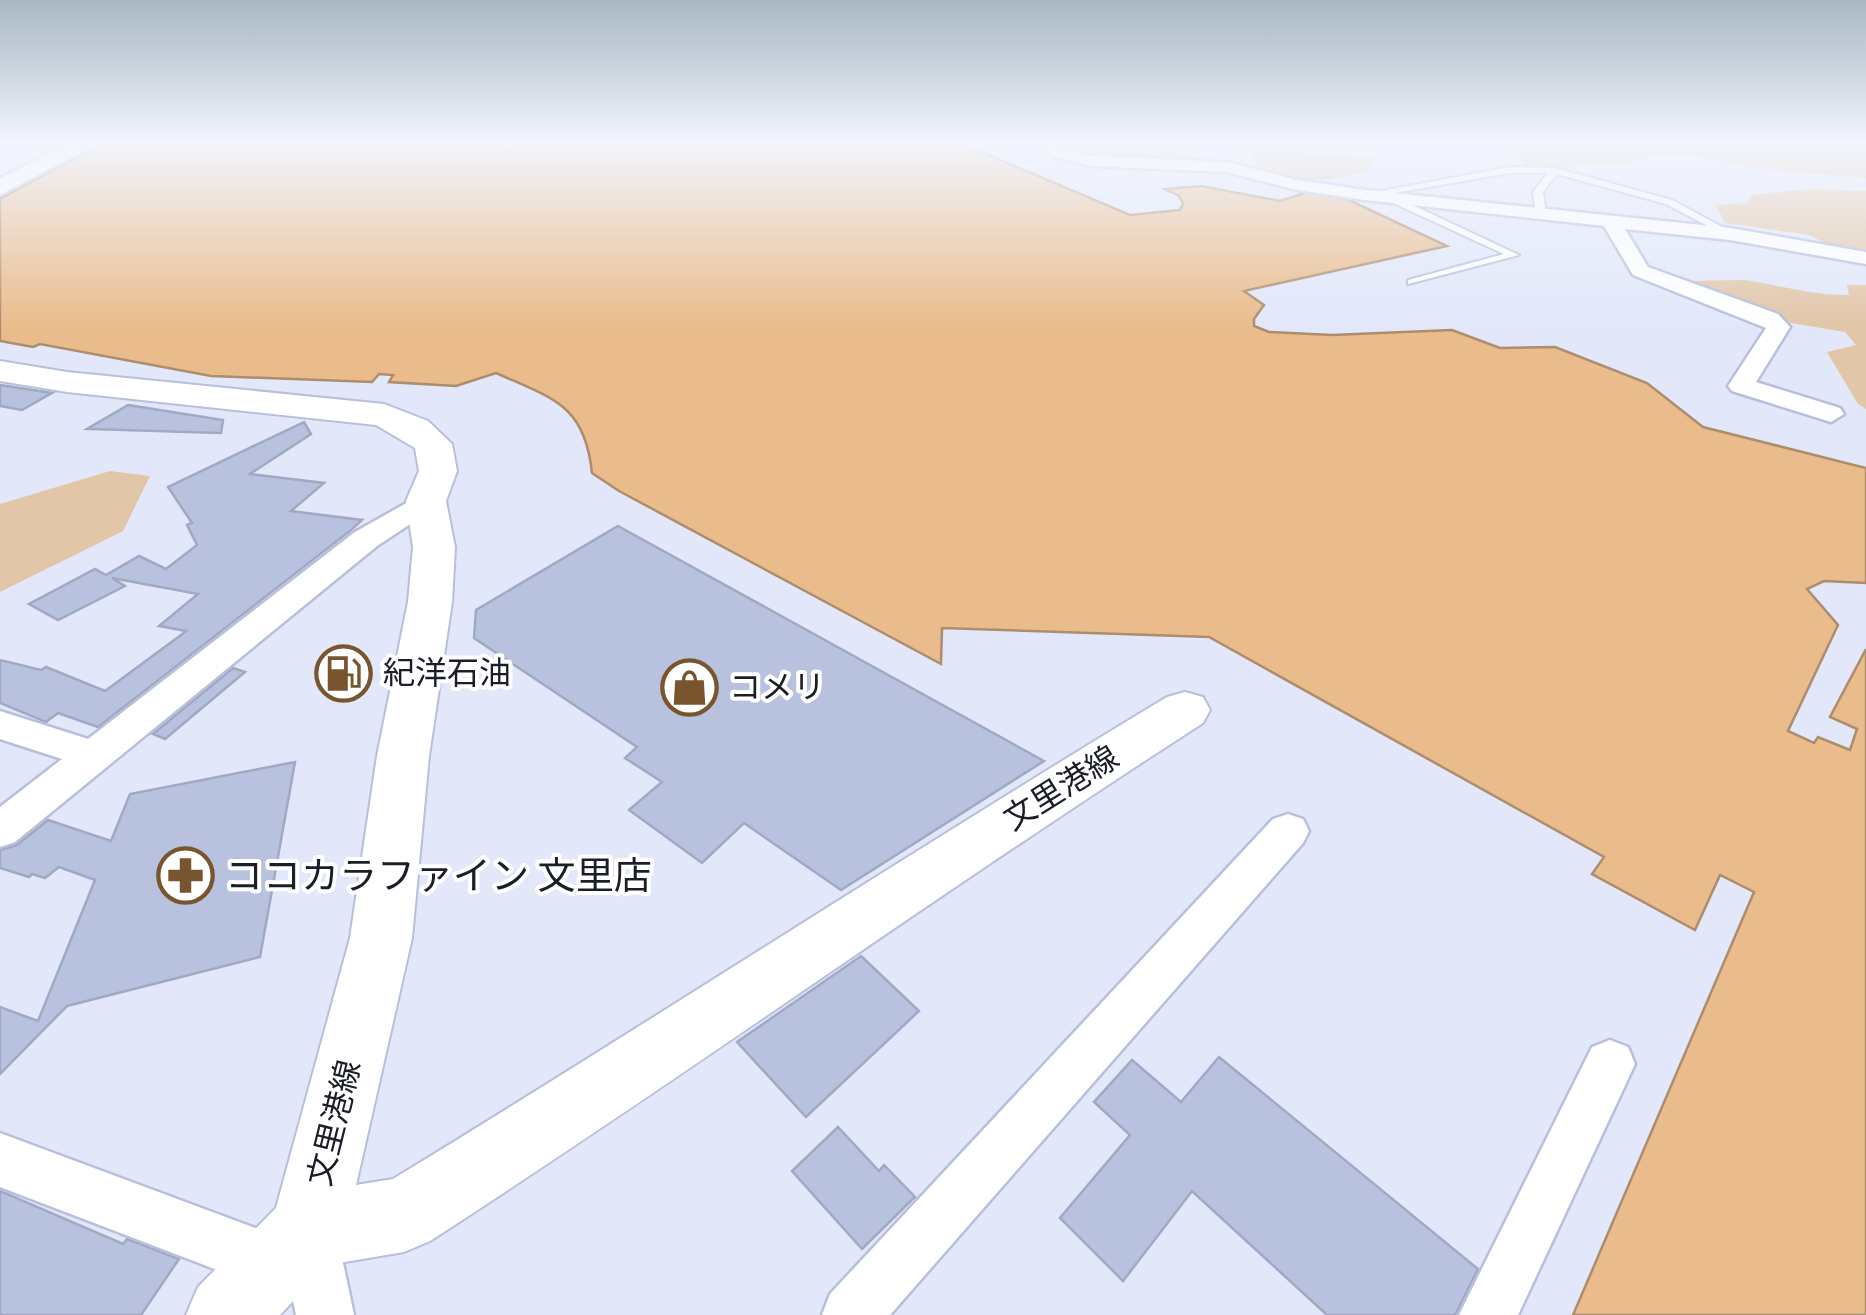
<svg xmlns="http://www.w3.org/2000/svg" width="1866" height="1315" font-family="'Roboto Condensed','Noto Sans JP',sans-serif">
<rect width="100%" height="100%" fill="#e2e8fa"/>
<g fill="#e2c6a8">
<path d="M 1061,142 L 1301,142 L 1296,146 L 1306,153 L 1376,159 L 1367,172 C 1326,181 1286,189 1251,161 L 1256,151 L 1229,145 L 1197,146 L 1188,160 L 1122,159 Z"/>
<polygon points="1523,142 1866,142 1866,178 1761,169 1698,155 1648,155 1626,163 1597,164 1570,161 1566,169 1523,168 1523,157 1516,151"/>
<polygon points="1810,189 1866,191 1866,253 1831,246 1809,235 1725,223 1716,205 1746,203 1752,195"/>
<path d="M 1744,280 C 1780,285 1814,296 1849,295 L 1847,285 L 1866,285 L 1866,409 L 1858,404 L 1827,352 L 1856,345 L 1845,332 L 1791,323 L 1688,281 Z"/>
<polygon points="110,471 150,476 123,531 0,592 0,504"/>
</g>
<path fill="#eabc8b" stroke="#ac8d6d" stroke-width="2.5" d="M 123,142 L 973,142 L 972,148 L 1130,215 L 1180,210 L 1183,203 L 1178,195 L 1165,189 L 1201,186 L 1280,201 L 1308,192 L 1336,194 L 1447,246 L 1244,291 L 1264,305 L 1254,319 L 1254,326 L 1269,332 L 1332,335 L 1452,330 L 1500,348 L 1555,347 L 1647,383 L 1703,427 L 1866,468 L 1866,583 L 1824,581 L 1807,589 L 1838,625 L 1788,731 L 1814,743 L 1818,737 L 1850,750 L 1857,729 L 1830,717 L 1866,649 L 1866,1315 L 1573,1315 L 1754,892 L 1720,875 L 1695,930 L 1592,874 L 1604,857 L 1209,637 L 942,628 L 941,664 L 619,491 L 592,473 C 585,405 554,399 496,373 L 456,386 L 389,382 L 393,375 L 379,374 L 372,382 L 211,376 L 40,344 L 33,347 L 0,341 L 0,199 L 98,146 Z"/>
<g fill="#b8c2de" stroke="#a0a8c4" stroke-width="2.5">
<polygon points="0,385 52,393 22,410 0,406"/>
<polygon points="128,405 223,420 221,433 87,429"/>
<polygon points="304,422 311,434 250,474 324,483 291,511 362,520 351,530 98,727 58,713 46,722 0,703 0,660 41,670 46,667 105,691 181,635 186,631 159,626 198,594 112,578 125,586 58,620 29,604 95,569 106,575 139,556 166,569 197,545 187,525 192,523 168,487"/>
<polygon points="618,526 1044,761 841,890 744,823 702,863 629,810 662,782 625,758 637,747 474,638 476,610"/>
<polygon points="233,668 245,672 165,739 153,734"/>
<polygon points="295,762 260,957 67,1006 0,1074 0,1007 38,1021 95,880 59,867 45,878 32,874 29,877 0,868 0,850 17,845 48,820 111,841 130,794"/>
<polygon points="861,956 919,1011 806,1117 737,1042"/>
<polygon points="1219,1057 1478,1269 1455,1315 1327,1315 1192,1191 1123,1281 1060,1218 1130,1135 1094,1102 1132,1060 1181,1102"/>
<polygon points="838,1127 879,1171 884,1165 915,1197 862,1249 792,1171"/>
<polygon points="0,1191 123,1244 127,1239 179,1259 141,1315 0,1315"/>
</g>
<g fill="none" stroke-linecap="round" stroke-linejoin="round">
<defs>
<g id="lane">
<polygon points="1510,167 1555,168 1672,200 1735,234 1727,236 1666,204 1557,174 1543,192 1546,215 1541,218 1536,215 1533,192 1548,173 1510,173 1365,198 1360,195"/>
<polygon points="1389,197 1395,197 1519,255 1408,284 1408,280 1504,254 1389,201"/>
</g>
<g id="street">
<polygon points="1042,142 1058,142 1063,148 1091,156 1227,162 1297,180 1365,190 1730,228 1866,252 1866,264 1730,240 1625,229 1648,267 1778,314 1790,327 1756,382 1840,408 1844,414 1831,422 1732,391 1728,386 1766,328 1633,275 1604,226 1365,200 1297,190 1227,172 1091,166 1051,156"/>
<polygon points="426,492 436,495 441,501 436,507 377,546 15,842 0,847 0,807 62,759 0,739 0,711 88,739 355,532"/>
<polygon points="1288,814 1303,819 1309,831 1303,843 890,1315 822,1315 830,1294 1273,819"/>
<polygon points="1610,1040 1628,1047 1635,1064 1518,1315 1459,1315 1592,1047"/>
<polygon points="0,1133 282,1238 280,1230 288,1210 308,1202 328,1210 336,1230 354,1315 296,1315 290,1286 275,1292 0,1187"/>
</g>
<g id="secondary">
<polygon points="73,142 101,142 0,195 0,178"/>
<path d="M 0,361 L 67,372 L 384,404 L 428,421 L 452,444 L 457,471 L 446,501 L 455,547 L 452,602 L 429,756 L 412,938 L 356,1185 L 393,1179 C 652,1021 907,854 1167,697 L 1185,692 L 1203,697 L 1210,710 L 1203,723 C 942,891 691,1072 430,1241 L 404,1252 L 327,1265 L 280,1315 L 186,1315 L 198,1287 L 276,1208 L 350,938 L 377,756 L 408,602 L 413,547 L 406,501 L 419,471 L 415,448 L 376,425 L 67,392 L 0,381 Z"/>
</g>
</defs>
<use href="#lane" stroke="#b6c0dc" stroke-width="4"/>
<use href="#street" stroke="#b6c0dc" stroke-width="5"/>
<use href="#secondary" stroke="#b6c0dc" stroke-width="4"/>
<use href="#lane" fill="#fff" fill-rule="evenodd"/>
<use href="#street" fill="#fff" fill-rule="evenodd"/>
<use href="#secondary" fill="#fff" fill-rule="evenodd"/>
</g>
<linearGradient id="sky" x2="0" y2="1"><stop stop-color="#a9b7c3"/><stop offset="0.44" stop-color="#f2f5fd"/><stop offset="1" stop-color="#f2f5fd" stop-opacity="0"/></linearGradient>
<rect width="1866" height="326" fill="url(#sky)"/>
<defs>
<symbol id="fuel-ring" viewBox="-11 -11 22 22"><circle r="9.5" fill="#fff" stroke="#78552e" stroke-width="1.5"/><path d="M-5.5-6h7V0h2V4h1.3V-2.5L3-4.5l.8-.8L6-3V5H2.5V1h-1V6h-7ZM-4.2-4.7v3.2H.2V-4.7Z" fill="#78552e"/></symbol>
<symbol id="shop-ring" viewBox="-11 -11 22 22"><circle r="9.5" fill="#fff" stroke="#78552e" stroke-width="1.5"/><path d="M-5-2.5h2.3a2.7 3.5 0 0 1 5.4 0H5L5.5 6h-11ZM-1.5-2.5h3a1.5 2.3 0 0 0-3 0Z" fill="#78552e"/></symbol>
<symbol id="pharmacy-ring" viewBox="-11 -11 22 22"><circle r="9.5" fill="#fff" stroke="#78552e" stroke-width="1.5"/><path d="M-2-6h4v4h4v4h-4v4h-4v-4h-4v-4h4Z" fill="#78552e"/></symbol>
</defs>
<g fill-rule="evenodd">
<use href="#fuel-ring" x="312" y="642" width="63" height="63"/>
<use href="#shop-ring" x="658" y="656" width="63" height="63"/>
<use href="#pharmacy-ring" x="154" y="844" width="63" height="63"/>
</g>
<g text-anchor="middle" stroke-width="8" stroke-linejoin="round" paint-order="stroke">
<g font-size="32" fill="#1b1e28" stroke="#fff" text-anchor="start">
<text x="383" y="684">紀洋石油</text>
<text x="729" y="698">コメリ</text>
</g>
<g font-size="32" fill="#1b1e28" stroke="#fff">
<text transform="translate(1061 788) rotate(-32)" y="11">文里港線</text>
<text transform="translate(334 1123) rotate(-76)" y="11">文里港線</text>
</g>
<g font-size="38" fill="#1b1e28" stroke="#fff" text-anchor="start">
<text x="225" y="889">ココカラファイン 文里店</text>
</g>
</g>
</svg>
